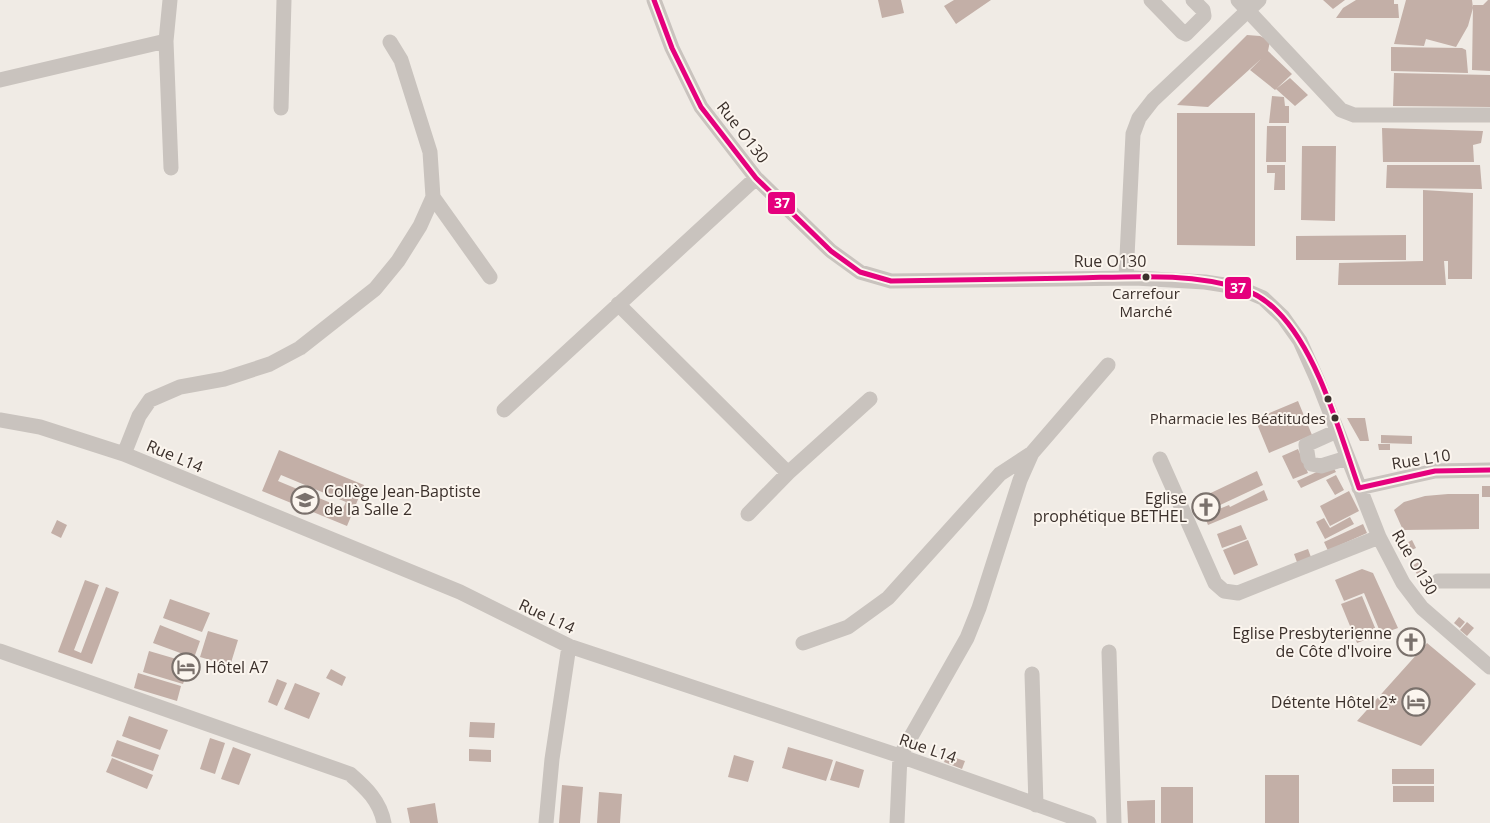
<svg xmlns="http://www.w3.org/2000/svg" width="1490" height="823" font-family="'Open Sans',sans-serif">
	<style>
		.building { fill: #c3afa7; fill-rule: evenodd }
		.lines { fill: none; stroke-linecap: round; stroke-linejoin: round }
		.minor { stroke: #c9c3be; stroke-width: 15 }
		.bus-1-casing { stroke: #fbf5ee; stroke-width: 9 }
		.bus-1 { stroke: #e5007d; stroke-width: 5 }
		.bus-dot { fill: #3b302b; stroke: #fbf5ee; stroke-width: 2 }
		.labels { text-anchor: middle; dominant-baseline: central; stroke-width: 4; stroke-linejoin: round; paint-order: stroke }
		.bus-label { font-size: 15px; fill: #3b302b; stroke: #fbf5ee }
		.street-label { font-size: 16px; fill: #3b302b; stroke: #fbf5ee }
		.poi-label { font-size: 16px; fill: #3b302b; stroke: #fbf5ee; text-anchor: end }
		.line-badge { stroke: #fbf5ee; stroke-width: 2 }
		.badge-label { font-size: 14px; text-anchor: middle; font-weight: bold; fill: #fff }
	</style>
	<rect width="100%" height="100%" fill="#f0ebe5"/>
	<path class="building" d="M878 0H901L904 13 882 18Z
		M954 0H991L956 24 944 6Z
		M1323 0H1345L1333 9Z
		M1356 0H1394V4H1398L1399 18H1336L1343 8Z
		M1406 0H1472L1473 8 1468 26 1456 47 1426 39 1424 46 1394 44Z
		M1488 0H1490V71L1472 70 1473 5H1483Z
		M1247 35 1260 36 1270 41 1268 51 1292 74 1275 90 1250 70 1261 59 1208 107 1177 105Z
		M1391 47 1462 48 1466 50 1468 73 1391 71Z
		M1394 73 1490 75V107L1393 106Z
		M1290 78 1308 95 1295 106 1276 89Z
		M1272 96 1284 97 1285 106H1289V123H1269Z
		M1177 113H1255V246L1177 245Z
		M1267 126H1286V162H1266Z
		M1382 128 1483 131 1481 143 1473 145 1474 162H1383Z
		M1302 146H1336L1335 221 1301 220Z
		M1267 165H1285V190H1274L1275 173H1267Z
		M1387 165H1480L1482 189 1386 188Z
		M1423 190 1473 193 1472 279H1448V261H1444L1446 285H1338L1339 263 1423 261Z
		M1406 235V260H1296V236Z
		M1298 401 1312 435 1269 453 1255 419Z
		M1347 418H1365L1369 441H1360Z
		M1381 435 1412 436V444L1381 443Z
		M1378 444H1390V450H1379Z
		M1298 449 1308 473 1293 479 1282 456Z
		M279 450 364 485 347 526 262 491ZM281 475 346 502 343 508 278 481Z
		M1332 465 1336 472 1301 488 1297 481Z
		M1257 471 1263 485 1203 513 1196 500Z
		M1336 475 1344 490 1335 495 1326 480Z
		M1482 486H1490V497H1482Z
		M1264 490 1268 500 1208 525 1204 515 1220 511 1219 509 1229 505 1230 507Z
		M1349 491 1359 511 1330 526 1320 506Z
		M1448 494H1479V529L1403 530 1394 510 1404 502 1425 496Z
		M1350 517 1354 524 1325 539 1316 522 1324 518 1330 528Z
		M57 520 67 525 61 538 51 533Z
		M1363 524 1367 533 1340 545 1329 553 1324 542Z
		M1241 525 1247 539 1222 548 1217 534Z
		M1248 540 1258 565 1234 575 1223 550Z
		M1412 540 1416 548 1407 552 1403 545Z
		M1308 549 1312 560 1298 565 1294 554Z
		M1420 561 1425 570 1417 574 1412 566Z
		M1362 569 1373 573 1398 628 1381 634 1364 593 1344 601 1335 580Z
		M85 580 99 585 74 650 81 653 106 587 119 592 92 664 58 652Z
		M1362 596 1378 635 1357 643 1341 604Z
		M170 599 210 613 202 632 163 618Z
		M1459 617 1465 622 1460 628 1454 623Z
		M1467 622 1474 628 1467 636 1460 630Z
		M160 625 200 641 194 658 153 643Z
		M208 631 238 640 230 666 200 657Z
		M1427 643 1476 684 1421 746 1357 721Z
		M149 651 190 663 183 684 143 672Z
		M331 669 346 677 342 686 326 678Z
		M138 673 181 686 177 701 134 688Z
		M277 679 287 683 277 706 268 702Z
		M295 683 320 693 309 719 284 709Z
		M129 716 168 730 160 750 122 736Z
		M470 722 495 723 494 738 469 737Z
		M210 738 225 743 215 774 200 769Z
		M117 740 159 755 153 771 111 756Z
		M233 747 251 754 239 785 221 779Z
		M788 747 833 760 826 781 782 768Z
		M469 749 491 750V762L469 761Z
		M734 755 754 761 748 782 728 777Z
		M947 755 965 761 962 769 944 762Z
		M112 758 153 775 147 789 106 772Z
		M836 761 864 770 859 788 830 780Z
		M1392 769H1434V784H1392Z
		M1265 775H1299V823H1265Z
		M562 785 583 787 580 823H559Z
		M1393 786H1434V802H1393Z
		M1161 787H1193V823H1161Z
		M599 792 622 794 620 823H597Z
		M1155 800V823H1128L1127 801Z
		M435 803 438 823H410L407 808Z"/>
	<g class="lines">
		<path class="minor" d="M654 0 672 48 701 107 756 178 831 251 860 272 891 281 1135 278 1205 282 1237 287 1263 298 1283 317 1300 341 1317 379 1379 537 1403 583 1422 608 1490 667
			M1151 0 1182 32 1186 34 1204 16 1203 10 1193 0
			M1238 0 1341 110 1354 115H1490
			M166 41 171 168
			M0 80 166 41 170 0
			M281 108 284 0
			M433 197 490 277
			M1126 277 1133 134 1139 118 1153 100 1259 0
			M618 304 788 473
			M504 410 756 178
			M0 420 40 427 124 454 460 592 569 646 900 756 1089 823
			M124 454 139 416 150 400 180 387 224 379 270 364 300 348 375 289 398 261 420 226 433 197 430 152 401 60 390 42
			M1308 458 1306 445 1337 431
			M1160 459 1215 583 1224 591 1238 593 1379 537
			M1311 464 1321 466 1347 458
			M1359 488 1435 471 1490 470
			M748 514 788 473 870 399
			M1438 581H1490
			M803 643 848 627 888 598 1000 474 1032 453
			M0 651 350 774C366 788 380 801 384 823
			M1109 652 1114 823
			M1032 674 1036 805
			M546 823 552 759 569 646
			M897 823 900 756 967 638 979 608 1020 480 1032 453 1108 365"/>
		<g class="bus-1-casing">
			<path id="bus-1" d="M654 0 672 48 701 107 756 178 831 251 860 272 891 281C953 280 1015 279 1076 278 1130 277 1190 272 1242 289 1255 293 1267 301 1277 311 1318 351 1340 434 1359 488
				M1359 488 1435 471 1490 470"/>
		</g>
		<use href="#bus-1" class="bus-1"/>
	</g>
	<defs>
		<g id="school-ring" transform="scale(1.4375)"><circle r="9.5" fill="#fbf5ee" stroke="#7a716c" stroke-width="1.5"/><path d="M0-5L7-2L0 1L-7-2ZM-4 1L0 2.5L4 1V4Q0 6-4 4Z" fill="#7a716c"/></g>
		<g id="church-ring" transform="scale(1.4375)"><circle r="9.5" fill="#fbf5ee" stroke="#7a716c" stroke-width="1.5"/><path d="M-1.2-6h2.4v3.5h3.3v2.4h-3.3V6h-2.4V-.1h-3.3v-2.4h3.3Z" fill="#7a716c"/></g>
		<g id="hotel-ring" transform="scale(1.4375)"><circle r="9.5" fill="#fbf5ee" stroke="#7a716c" stroke-width="1.5"/><path d="M-6-4.5h1.5V1H6V5H4.5V3h-9V5H-6ZM-4 0a1.8 1.8 0 1 1 3.6 0ZM.5 0V-2.5h3Q6-2.5 6 0Z" fill="#7a716c"/></g>
	</defs>
	<g fill-rule="evenodd">
		<use href="#school-ring" x="305" y="500"/>
		<use href="#church-ring" x="1206" y="507"/>
		<use href="#church-ring" x="1411" y="642"/>
		<use href="#hotel-ring" x="186" y="667"/>
		<use href="#hotel-ring" x="1416" y="702"/>
	</g>
	<g class="bus-dot">
		<circle cx="1146" cy="277" r="4.5"/>
		<circle cx="1328" cy="399" r="4.5"/>
		<circle cx="1335" cy="418" r="4.5"/>
	</g>
	<g class="labels">
		<g class="bus-label">
			<text x="1146" y="293">Carrefour<tspan x="1146" dy="18">Marché</tspan></text>
			<text x="1326" y="418" text-anchor="end">Pharmacie les Béatitudes</text>
		</g>
		<g class="street-label">
			<text transform="translate(743 132) rotate(52)">Rue O130</text>
			<text x="1110" y="261">Rue O130</text>
			<text transform="translate(175 456) rotate(23)">Rue L14</text>
			<text transform="translate(1421 459) rotate(-9)">Rue L10</text>
			<text transform="translate(1415 562) rotate(59)">Rue O130</text>
			<text transform="translate(547 616) rotate(25)">Rue L14</text>
			<text transform="translate(928 748) rotate(19)">Rue L14</text>
		</g>
		<g class="poi-label">
			<text x="324" y="491" text-anchor="start">Collège Jean-Baptiste<tspan x="324" dy="18">de la Salle 2</tspan></text>
			<text x="1187" y="498">Eglise<tspan x="1187" dy="18">prophétique BETHEL</tspan></text>
			<text x="1392" y="633">Eglise Presbyterienne<tspan x="1392" dy="18">de Côte d'Ivoire</tspan></text>
			<text x="205" y="667" text-anchor="start">Hôtel A7</text>
			<text x="1397" y="702">Détente Hôtel 2*</text>
		</g>
	</g>
	<g class="line-badge">
		<rect x="767" y="191" width="29" height="24" rx="5" fill="#e5007d"/>
		<rect x="1224" y="276" width="28" height="24" rx="5" fill="#e5007d"/>
	</g>
	<g class="badge-label">
		<text x="782" y="208">37</text>
		<text x="1238" y="293">37</text>
	</g>
</svg>
